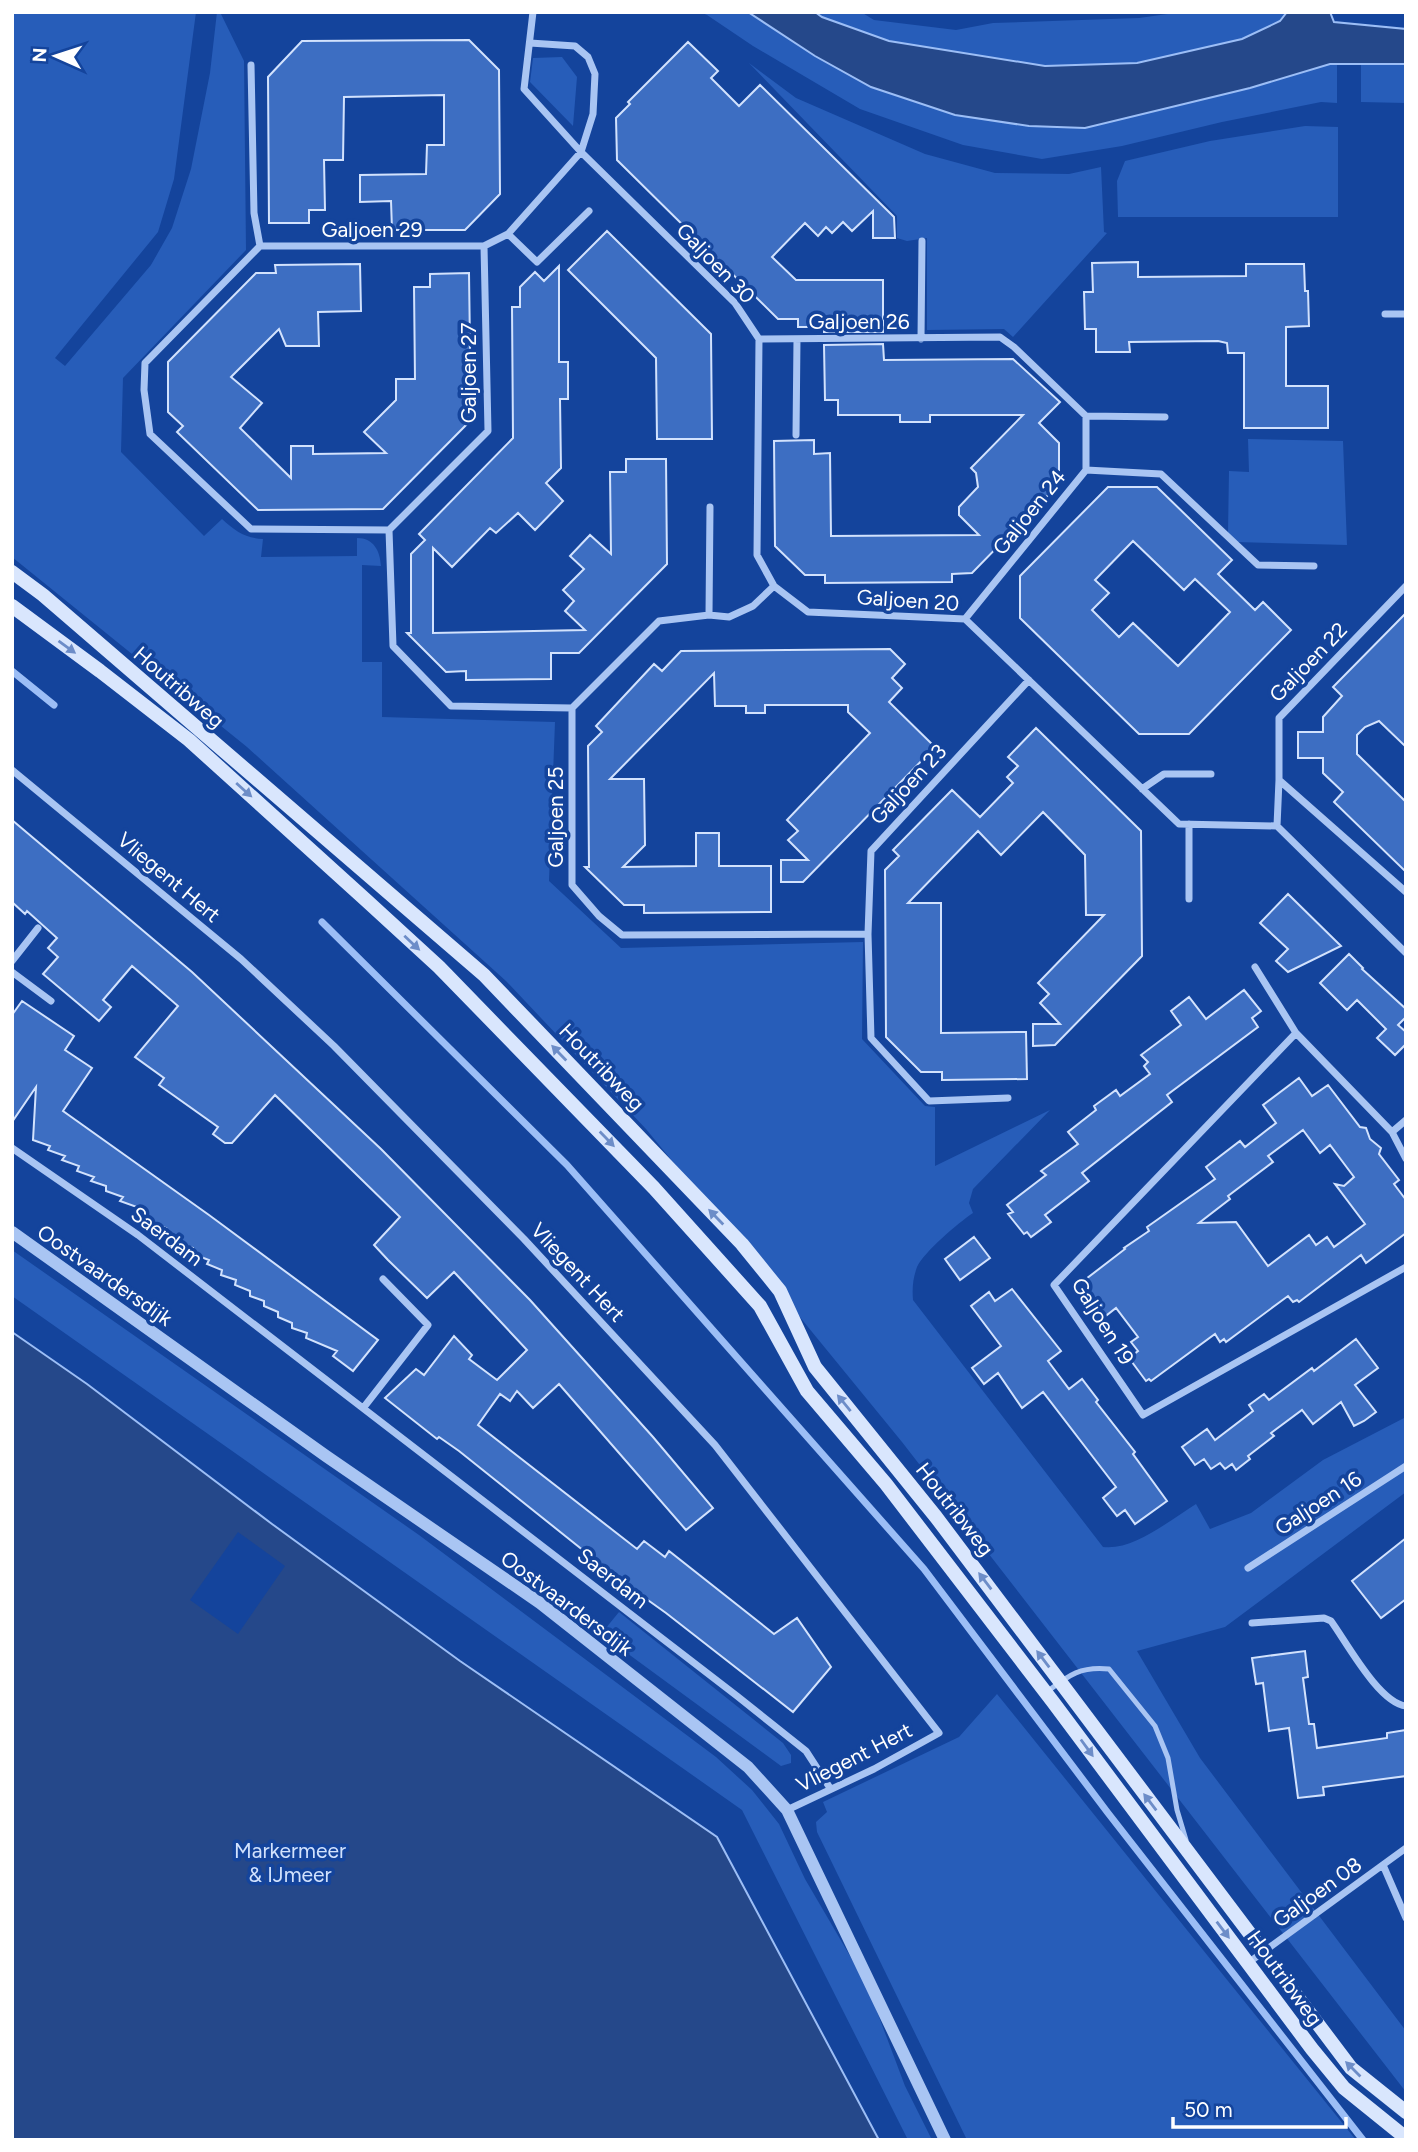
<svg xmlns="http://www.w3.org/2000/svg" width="1418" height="2152" font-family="Figtree,sans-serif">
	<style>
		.green { fill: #275db9 }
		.water { fill: #25488a; stroke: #9cbef6; stroke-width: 2 }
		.pier { fill: #14449c }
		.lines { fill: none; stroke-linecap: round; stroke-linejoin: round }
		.stream { stroke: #9cbef6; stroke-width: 7 }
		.building { fill: #3d6ec2; stroke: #d2e2fd; stroke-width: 2; fill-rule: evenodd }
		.service { stroke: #a9c5f3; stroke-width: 5 }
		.minor { stroke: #a9c5f3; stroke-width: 7 }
		.tertiary { stroke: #a9c5f3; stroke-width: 12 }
		.secondary { stroke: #d9e6fd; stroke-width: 14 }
		.oneway { fill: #6d8dc8 }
		.labels { text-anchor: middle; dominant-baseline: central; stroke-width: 7; stroke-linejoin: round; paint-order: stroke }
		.street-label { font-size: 21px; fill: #fff; stroke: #14449c }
		.park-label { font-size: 21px; fill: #d2e2fd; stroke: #14449c }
	</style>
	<rect width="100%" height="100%" fill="#14449c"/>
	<path class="green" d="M12 12H196L174 179 158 232 55 358 65 366 151 265 172 228 191 169 210 73 217 12H220L244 61 246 250 123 378 121 452 204 536 222 519C235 531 245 538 263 539L261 557 357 556V538C374 538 380 551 381 566L362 565V662H382V717L555 722 549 881 621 948 863 942 862 1039 925 1106 935 1107V1166L1050 1110 973 1189 969 1203 973 1213C958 1223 924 1252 917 1267 913 1278 912 1288 913 1300L1103 1547C1133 1551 1170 1520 1196 1504L1210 1529 1251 1513 1323 1460 1406 1417V1492L1225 1627 1137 1651 1200 1758 1406 2031V2092L902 1442 646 1129 506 981 247 747 12 557Z
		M700 12H748L815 56 955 115 1029 126 1085 128 1250 88 1330 64H1337V103L1321 102 1222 122 1122 146 1042 159 963 145 860 109 753 46 707 15Z
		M815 12H861L874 20 956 30 993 23 1139 18 1182 12H1287L1280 21 1242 39 1137 63 1045 66 889 41 822 17Z
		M562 57 577 77 573 126 530 82 533 58Z
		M1379 62 1406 64V103L1361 102V63Z
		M749 63 796 98 925 154 995 173 1069 174 1101 167 1104 232 1107 233 1013 337 1004 329 927 330V238L907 241 897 238V216Z
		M1305 126 1338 127V217H1118L1117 181 1125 161 1210 141Z
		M1248 439 1343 441 1347 545 1236 542 1228 533 1229 471 1249 472Z
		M12 1250 419 1535 716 1757 752 1790 779 1824 805 1879 867 1985 905 2086 932 2140H908L742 1810 12 1296Z
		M619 1612 783 1743 791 1755V1763L781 1766 601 1634Z
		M997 1694 1356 2140H967L817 1832 816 1822 827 1812 823 1802 959 1737Z"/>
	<path class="water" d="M748 12H815L822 17 889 41 1045 66 1137 63 1242 39 1280 21 1287 12H1330L1334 22 1406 29V64H1330L1250 88 1085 128 1029 126 955 115 871 87 815 56Z
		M12 1332 87 1384 272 1524 460 1661 717 1837 879 2140H12Z"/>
	<path class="pier" d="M238 1532 285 1566 238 1634 190 1600Z"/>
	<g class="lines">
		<path class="stream" d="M12 671 54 705
			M322 922 567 1165 924 1569 1108 1813 1363 2140"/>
	</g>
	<path class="building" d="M469 40 499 70 500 194 465 230H392L391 201 360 202V175L426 174 427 145H444V95L344 97 343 160H324L325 210H309V223H269L268 77 302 41Z
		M688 42 718 71 711 78 739 106 760 85 894 217 895 238H873V211L852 231 843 222 832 233 826 227 818 236 805 223 772 257 796 280H883V332H824V327H798V319H778L617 160 616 118 630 104 628 102Z
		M607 231 711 334 712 439H657L656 358 568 270Z
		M1138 262V277L1246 276V264H1304L1305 291H1308L1309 326 1286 327V386H1328V428H1244V353H1228L1227 343 1218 341 1129 342 1130 352H1096V329H1085L1084 292H1093L1092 263Z
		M360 264 361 311 318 312 319 346H286L279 329 231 377 262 403 240 428 291 478V446H313V454L386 453 364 432 396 400V379H415L414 287H430V274L469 273 471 420 383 509 258 510 177 432 183 426 168 412V362L256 273H276L275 265Z
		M559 266V362H568V399H560L561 468 546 483 563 501 535 530 518 513 496 533 490 528 452 567 433 548V633L585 630 565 611 574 601 563 590 584 569 570 556 590 535 611 554 610 472H626V459H666L667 564 579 653H551V679L466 680V671L446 672 407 633H411V554L425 540 419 534 513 438 512 307H520V287L535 272 544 281Z
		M883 344 884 360 1013 359 1060 402 1039 423 1059 443V484L972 573 952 574V582L825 583V575H805L775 546 774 441 814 440V454L830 453 831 536 979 535 959 515V507L978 487 976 473 971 468 1023 415H930V422H900V415H838V400H825L824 345Z
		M1108 487H1157L1232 560 1218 574 1255 610 1263 602 1291 630 1189 734H1139L1020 618V576ZM1133 541 1184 590 1195 579 1230 612 1178 666 1133 623 1119 637 1092 610 1109 593 1095 580Z
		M1406 613V747L1379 721 1365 727 1357 735V754L1406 802V872L1334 802 1343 792 1323 773V758H1298V732H1323V717L1342 696 1333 687Z
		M890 649 905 664 892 678 902 688 889 702 935 747 803 882H781V860H808L788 840 798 831 787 820 870 733 848 712V705H765V713H746V706H715L714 673 610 779H644L645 845 623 867 696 866V833H719V866H771V912L644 913V905H624L585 867H589L588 746 602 732 596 726 654 664 662 671 681 651Z
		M1036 728 1141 831 1142 956 1055 1045 1033 1046V1024H1060L1040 1003 1049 994 1038 983 1104 915H1086L1085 855 1043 812 1001 855 978 831 908 903H941V1033L1026 1032 1027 1079 942 1080V1072H921L886 1037 885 870 899 856 893 850 952 790 980 817 1013 783 1007 777 1018 766 1008 757Z
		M12 820 192 972 381 1149 530 1300 653 1437 713 1508 686 1530 559 1384 533 1408 517 1391 510 1401 500 1394 478 1425 637 1549 644 1541 665 1557 669 1551 774 1634 797 1618 831 1667 793 1712 666 1613 624 1583 459 1451 439 1437 437 1439 385 1398 416 1369 424 1375 454 1336 472 1355 469 1359 497 1380 527 1350 454 1272 427 1298 388 1260 374 1245 400 1217 275 1095 232 1143H225L213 1134 218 1127 159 1085 164 1078 135 1057 178 1006 132 966 103 1000 111 1007 99 1021 43 974 58 957 48 948 57 938 27 911 25 914 12 902Z
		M1288 894 1341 946 1288 972 1276 961 1288 949 1260 923Z
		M1349 954 1363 968 1362 969 1406 1009V1017L1398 1025 1406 1032V1044L1395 1055 1377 1038 1386 1029 1357 1000 1347 1010 1320 983Z
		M1244 990 1261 1011 1252 1018 1258 1027 1167 1095 1172 1102 1082 1173 1089 1181 1045 1215 1051 1222 1031 1237 1027 1232 1024 1234 1008 1214 1013 1212 1007 1205 1046 1175 1041 1171 1078 1144 1068 1132 1096 1110 1094 1106 1116 1090 1120 1096 1150 1074 1144 1066 1148 1062 1141 1055 1181 1025 1171 1011 1189 997 1206 1019Z
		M22 1001 74 1036 65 1050 92 1068 63 1111 209 1215 378 1340 353 1371 333 1356 337 1351 306 1338 307 1333 292 1328V1323L278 1317V1312L264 1306V1301L250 1296V1291L235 1285 236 1280 221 1275 222 1270 207 1264 209 1260 193 1254V1248L178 1243 179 1238 164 1233 166 1228 149 1222 150 1217 135 1212 137 1207 120 1201 123 1197 106 1191V1186L91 1181 94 1177 77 1171 79 1166 62 1160 65 1156 48 1150 50 1146 33 1140 36 1087 12 1122V1015Z
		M1299 1078 1312 1096 1328 1085 1360 1127 1366 1128 1370 1139 1381 1148 1379 1154 1399 1180 1394 1184 1406 1200V1233L1366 1263 1361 1255 1299 1302 1297 1300 1293 1302 1288 1296 1226 1342 1224 1339 1220 1342 1215 1334 1151 1381 1149 1379 1146 1381 1129 1358 1138 1351 1131 1342 1138 1337 1116 1308 1098 1322 1084 1304 1093 1297 1082 1282 1125 1249 1124 1248 1149 1231 1147 1227 1215 1179 1206 1167 1240 1141 1245 1147 1276 1123 1263 1105ZM1303 1130 1320 1153 1330 1145 1354 1177 1344 1186 1335 1184 1365 1224 1334 1247 1327 1237 1316 1245 1309 1235 1268 1266 1236 1222 1199 1223 1230 1199 1228 1196 1273 1162 1268 1156Z
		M974 1237 990 1258 960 1280 945 1259Z
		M1012 1289 1061 1351 1048 1361 1069 1389 1082 1379 1098 1400 1096 1402 1135 1452 1133 1454 1167 1501 1135 1524 1125 1510 1117 1516 1103 1498 1116 1487 1043 1392 1022 1408 998 1373 984 1384 972 1368 1001 1346 971 1306 989 1292 995 1301Z
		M1356 1339 1378 1368 1355 1385 1376 1412 1364 1421 1354 1426 1341 1402 1313 1424 1302 1410 1271 1433 1274 1436 1248 1456 1250 1459 1236 1470 1232 1464 1225 1469 1220 1463 1211 1469 1204 1459 1195 1465 1182 1447 1207 1429 1215 1440 1253 1411 1249 1405 1264 1394 1269 1400 1312 1368 1314 1371Z
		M1406 1538V1599L1381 1618 1352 1581Z
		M1305 1651 1308 1677 1303 1678 1309 1724H1314L1317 1748 1387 1738V1733L1406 1730V1776L1323 1787 1324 1795 1298 1798 1289 1728 1269 1731 1263 1683 1256 1684 1252 1658Z"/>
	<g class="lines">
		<path class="service" d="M1048 1691C1069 1675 1081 1666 1109 1669L1155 1726 1168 1758 1177 1810 1186 1840"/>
		<path class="minor" d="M533 12 524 89 581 152 735 303 759 339 757 555 774 586
			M530 43 575 46 588 57 595 74 593 114 581 152 508 234 484 246 488 431 389 530 393 646 451 706 572 708
			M251 65 254 213 260 246
			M508 234 537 262 589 211
			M1385 314H1406
			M759 339 1000 337 1014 347 1086 416 1165 417
			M921 339 922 241
			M1086 416V470
			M796 435 797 339
			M389 530 251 529 150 434 144 390 145 363 260 246H484
			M709 615 710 507
			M965 619 1086 470 1161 474 1258 565 1314 566
			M12 770 241 959 334 1046 524 1239 715 1445 939 1733 874 1769 787 1810
			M1279 780V718L1406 586
			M1142 789 1164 774H1211
			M1277 826 1279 780 1406 892
			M1189 899V824
			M868 934 622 935 599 916 572 885V708L659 621 709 615 729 617 753 606 774 586 808 612 965 619 1179 824 1277 826 1406 953
			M12 961 38 928
			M1255 967 1296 1033
			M12 972 51 1001
			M1008 1098 929 1101 871 1038 868 934 871 851 1029 680
			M1392 1132 1406 1120
			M12 1148 138 1235 737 1696 806 1751 830 1788
			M1406 1159 1392 1132 1296 1033 1054 1285 1143 1415 1406 1267
			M364 1407 428 1325 383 1279
			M1248 1568 1406 1466
			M1252 1623 1324 1618 1331 1621C1347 1643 1379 1703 1406 1706
			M1383 1865 1406 1918
			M1248 1963 1406 1848"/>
		<path class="tertiary" d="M12 1232 326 1456 540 1603 748 1767 787 1810 945 2140"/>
		<path class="secondary" d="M12 572 43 595 484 975 742 1244 780 1291 815 1367 936 1517 1351 2068 1406 2112
			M12 606 100 671 189 740 367 901 439 967 654 1188 760 1306 807 1391 886 1484 1053 1702 1312 2049 1344 2088 1406 2138"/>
	</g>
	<defs><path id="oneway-solid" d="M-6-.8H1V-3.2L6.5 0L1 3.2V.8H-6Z" transform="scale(1.75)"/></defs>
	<g class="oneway">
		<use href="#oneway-solid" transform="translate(67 647) rotate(36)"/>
		<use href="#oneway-solid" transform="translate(244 790) rotate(42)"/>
		<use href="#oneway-solid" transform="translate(412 943) rotate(43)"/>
		<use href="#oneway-solid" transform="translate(559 1053) rotate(-134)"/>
		<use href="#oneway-solid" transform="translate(607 1139) rotate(46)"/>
		<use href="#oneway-solid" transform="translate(716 1217) rotate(-134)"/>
		<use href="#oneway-solid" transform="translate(844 1403) rotate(-129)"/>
		<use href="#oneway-solid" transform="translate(985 1581) rotate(-127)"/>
		<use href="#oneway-solid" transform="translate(1043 1659) rotate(-127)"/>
		<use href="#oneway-solid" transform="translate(1087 1748) rotate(54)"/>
		<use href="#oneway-solid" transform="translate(1150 1802) rotate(-127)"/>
		<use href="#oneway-solid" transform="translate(1223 1930) rotate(53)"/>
		<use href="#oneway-solid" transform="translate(1353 2069) rotate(-135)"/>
	</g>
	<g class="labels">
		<g class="street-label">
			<text x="372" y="229">Galjoen 29</text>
			<text transform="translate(716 263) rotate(46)">Galjoen 30</text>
			<text x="859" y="321">Galjoen 26</text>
			<text transform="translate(468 373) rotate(-90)">Galjoen 27</text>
			<text transform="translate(1029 512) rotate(-51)">Galjoen 24</text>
			<text transform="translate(908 600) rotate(4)">Galjoen 20</text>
			<text transform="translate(1308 662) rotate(-46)">Galjoen 22</text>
			<text transform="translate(179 687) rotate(41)">Houtribweg</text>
			<text transform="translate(908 784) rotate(-47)">Galjoen 23</text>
			<text transform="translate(555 817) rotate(-90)">Galjoen 25</text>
			<text transform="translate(169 877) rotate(40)">Vliegent Hert</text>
			<text transform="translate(602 1067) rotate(46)">Houtribweg</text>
			<text transform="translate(167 1236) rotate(37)">Saerdam</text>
			<text transform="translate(578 1272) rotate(47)">Vliegent Hert</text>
			<text transform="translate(105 1275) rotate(35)">Oostvaardersdijk</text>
			<text transform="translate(1103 1321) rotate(58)">Galjoen 19</text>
			<text transform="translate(1318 1503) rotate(-33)">Galjoen 16</text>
			<text transform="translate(955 1509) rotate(52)">Houtribweg</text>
			<text transform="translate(613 1578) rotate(38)">Saerdam</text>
			<text transform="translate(567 1603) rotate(37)">Oostvaardersdijk</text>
			<text transform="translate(854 1757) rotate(-27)">Vliegent Hert</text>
			<text transform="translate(1317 1892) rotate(-36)">Galjoen 08</text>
			<text transform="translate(1285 1978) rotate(54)">Houtribweg</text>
		</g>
		<g class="park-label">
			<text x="290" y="1850">Markermeer<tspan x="290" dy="24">&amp; IJmeer</tspan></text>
		</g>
	</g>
	<rect width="1418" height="2152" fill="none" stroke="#ffffff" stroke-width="28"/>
	<g transform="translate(56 56) rotate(273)" stroke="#14449c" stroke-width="5" paint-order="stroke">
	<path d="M0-5L12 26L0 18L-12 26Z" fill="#ffffff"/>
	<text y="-10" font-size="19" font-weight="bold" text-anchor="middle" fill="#ffffff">N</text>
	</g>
	<path d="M1173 2117v10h173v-10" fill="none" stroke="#ffffff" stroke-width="3.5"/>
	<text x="1184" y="2117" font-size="21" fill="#ffffff" stroke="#14449c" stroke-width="5" paint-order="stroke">50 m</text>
</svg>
